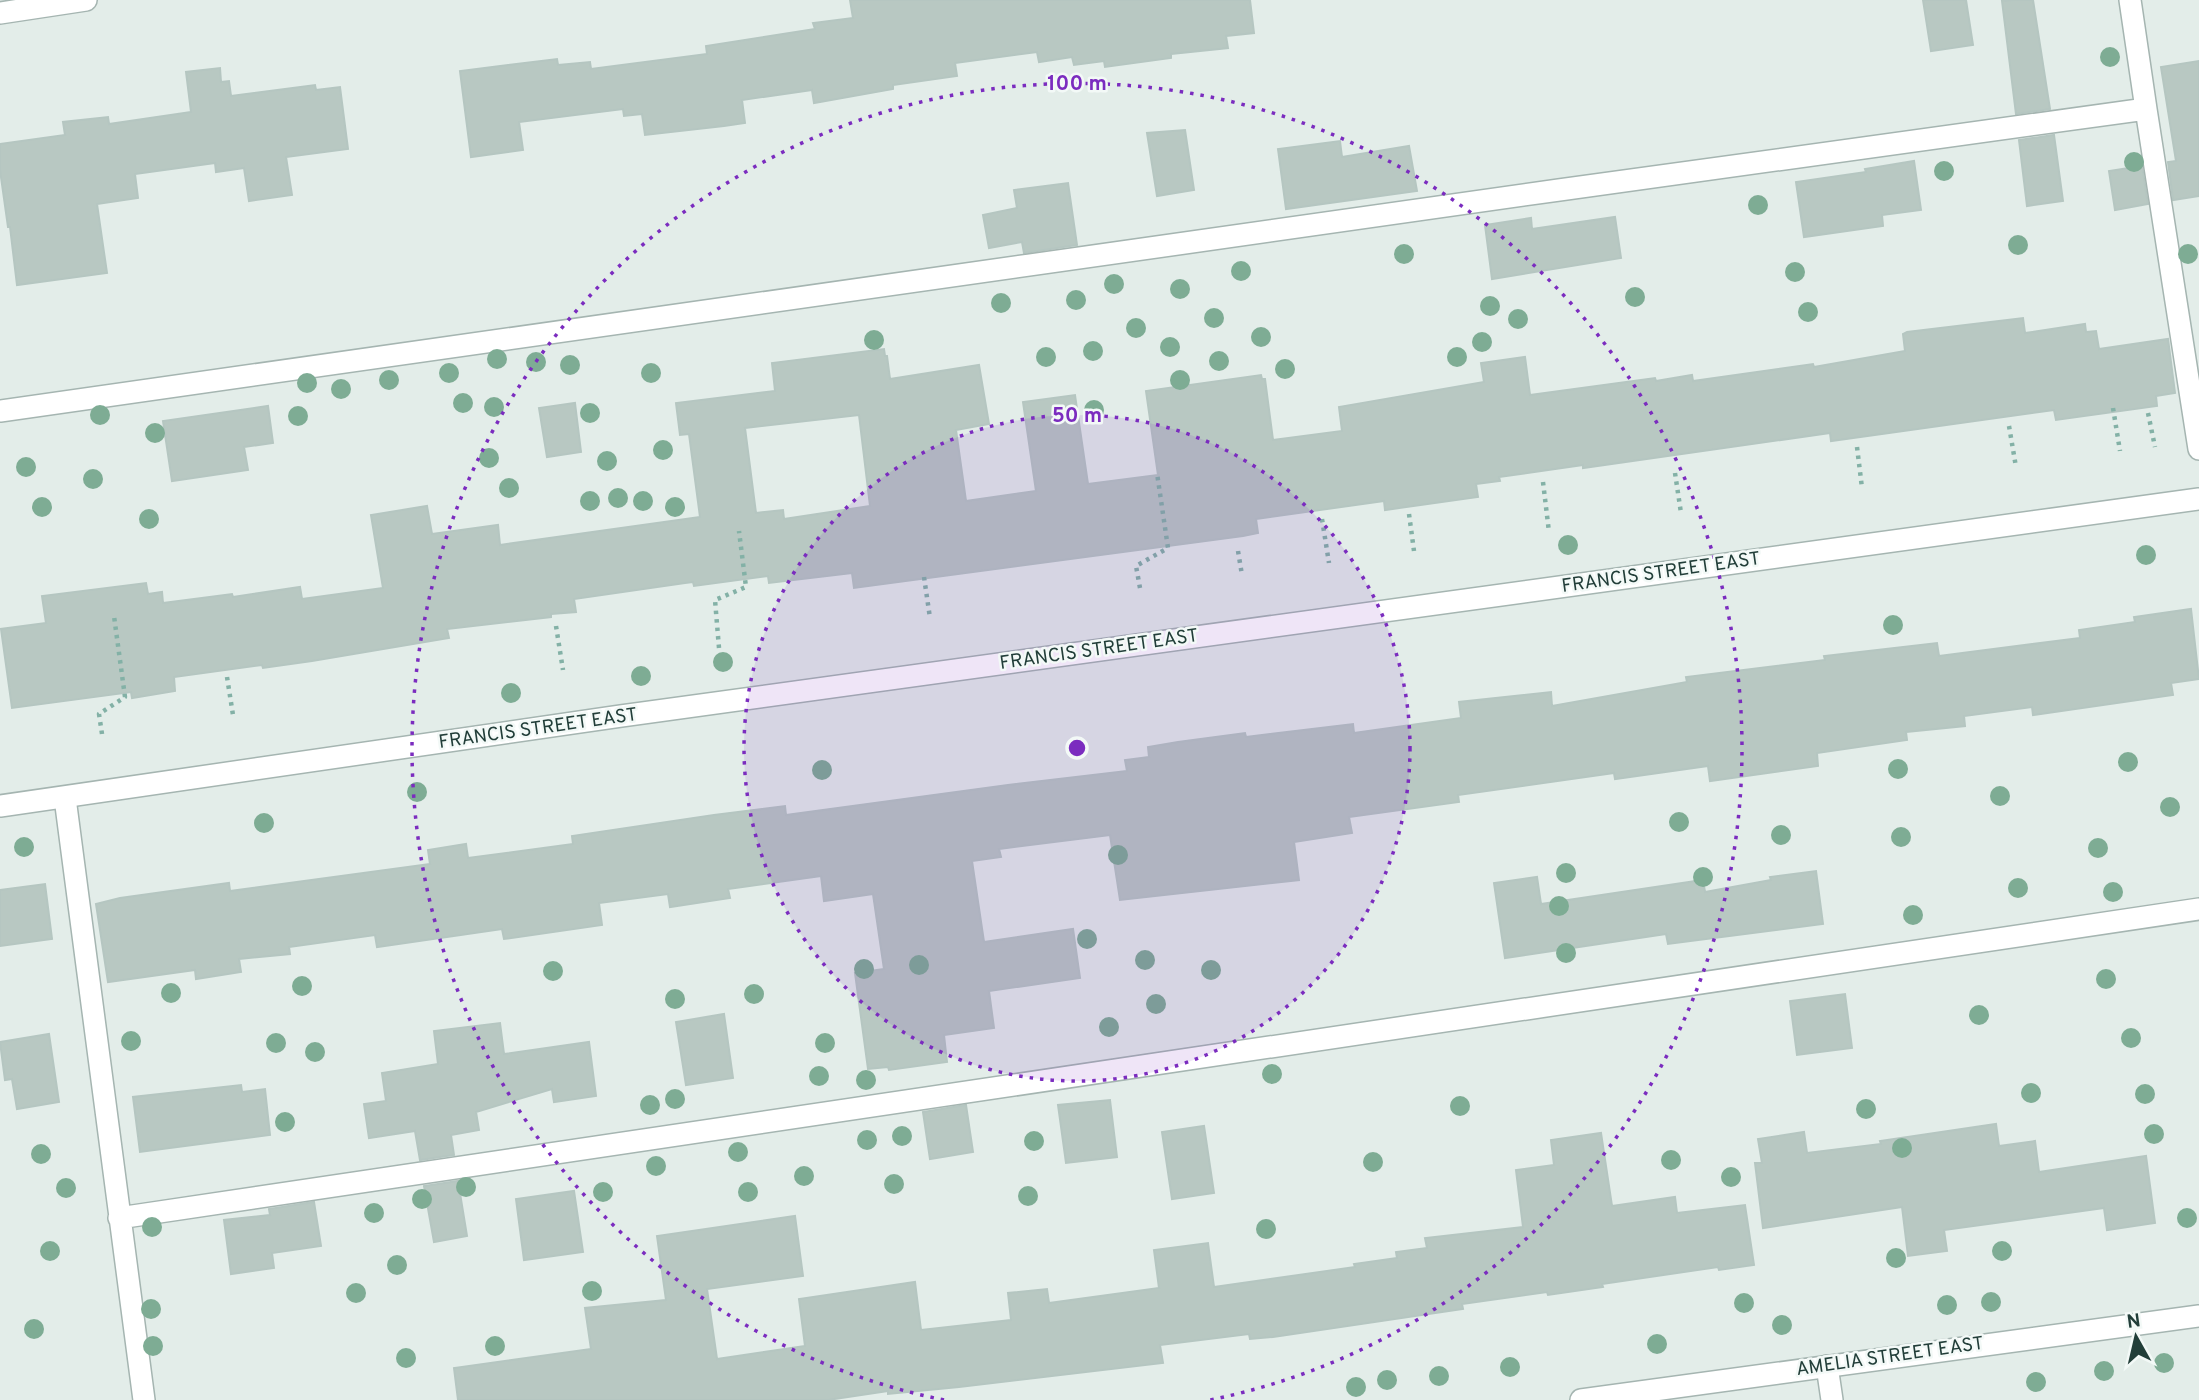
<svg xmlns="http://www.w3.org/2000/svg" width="2199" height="1400" font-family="Overpass,sans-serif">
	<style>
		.building { fill: #b8c8c2; stroke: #b5c6c1; stroke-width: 2; fill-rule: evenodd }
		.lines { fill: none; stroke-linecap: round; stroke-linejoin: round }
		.service-casing { stroke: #a5b5b1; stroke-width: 24 }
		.minor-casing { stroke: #a5b5b1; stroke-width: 24 }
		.tertiary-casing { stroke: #a5b5b1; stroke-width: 24 }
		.path { stroke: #83b1a6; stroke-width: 4.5; stroke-dasharray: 3.5 5; stroke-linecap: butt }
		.service { stroke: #fff; stroke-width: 21 }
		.minor { stroke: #fff; stroke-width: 21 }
		.tertiary { stroke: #fff; stroke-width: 21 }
		.tree { fill: #7eac94 }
		.ring { fill: none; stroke: #7b2cbf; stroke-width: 3.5; stroke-dasharray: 3.5 7 }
		.labels { text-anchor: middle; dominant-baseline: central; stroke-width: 5; stroke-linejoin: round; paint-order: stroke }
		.street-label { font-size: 19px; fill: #223e39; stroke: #f3f9f7 }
		.centre { fill: #7b2cbf; stroke: #f3f9f7; stroke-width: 3.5 }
		.ring-label { font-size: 21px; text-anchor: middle; font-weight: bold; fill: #7b2cbf; stroke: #f3f9f7; stroke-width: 5; stroke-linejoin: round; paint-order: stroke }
	</style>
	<rect width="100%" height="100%" fill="#e3ede9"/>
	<path class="building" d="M850 0H1250L1254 33 1226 36 1228 48 1171 54V58L1105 67 1104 61 1074 65 1072 57 1039 62 1037 52 955 63 957 76 893 85V89L814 103 812 90 742 100 745 123 724 126 645 135 642 114 624 116 623 109 519 122 523 150 471 157 460 71 557 59 558 65 590 62 591 69 707 54 706 46 815 29 813 23 853 18Z
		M1923 0H1966L1973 45 1931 51Z
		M2013 0H2033L2050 109 2016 114 2002 1Z
		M2199 61V196L2173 200 2168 162 2176 161 2161 67Z
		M220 68 221 82 229 81 231 96 315 85 316 90 340 87 348 149 286 157 292 195 249 201 244 168 216 172 215 163 135 174 138 198 97 204 107 273 17 285 10 227H8L0 170V144L65 135 63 122 108 117 109 124 191 112 186 72Z
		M1185 130 1194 190 1157 196 1147 133Z
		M2054 135 2063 201 2027 206 2019 140Z
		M1340 141 1342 157 1409 146 1417 191 1286 209 1278 149Z
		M1914 161 1921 210 1882 215 1883 226 1804 237 1796 182 1866 172 1865 169Z
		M2142 166 2148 204 2115 210 2109 171Z
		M1068 183 1077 245 1024 253 1022 242 989 248 983 215 1017 208 1014 190Z
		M1615 217 1621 258 1492 279 1485 225 1531 218 1532 229Z
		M2023 318 2025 333 2085 324 2086 332 2096 331 2099 349 2168 339 2175 393 2156 396 2157 406 2056 420 2054 410 1831 441 1830 433 1583 468V465L1499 477 1500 481 1476 484 1478 497 1385 510 1384 501 1256 519 1258 533 1243 536 854 588 852 573 769 583 768 576 694 586 693 582 685 583 574 599 576 612 551 614V617L447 629 449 638 312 661 263 668 262 665 174 677 175 691 132 698 131 692 12 708 1 629 46 623 42 596 146 583 148 594 162 592 163 603 232 594 233 597 300 587 302 599 383 588 371 515 427 506 432 534 498 525 500 545 700 517 689 434 680 435 676 403 775 391 772 363 884 349 885 356H887L890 379 979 365 989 424 956 430 966 501 1036 491 1023 402 1075 395 1088 484 1158 475 1146 391 1261 375 1262 379H1265L1273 440 1342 431 1339 407 1484 382 1481 363 1525 357 1530 395 1655 378 1656 381 1692 375 1693 381 1813 364 1814 367 1905 351 1903 334 1907 332ZM859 415 870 506 784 519 783 510 756 513 745 428Z
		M575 403 581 452 547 457 539 408Z
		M268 406 273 443 244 447 248 470 172 481 163 421Z
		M2191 609 2199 679 2171 683 2173 695 2033 715 2032 707 1964 716 1965 726 1906 732 1907 740 1817 753 1818 766 1710 781 1708 766 1615 779 1614 773 1458 795 1459 802 1349 817 1352 833 1294 842 1299 880 1120 900 1110 835 999 849 1001 857 972 861 984 942 1073 929 1080 978 989 991 994 1028 944 1035 947 1062 889 1070 888 1067 868 1069 855 973 884 969 873 894 824 901 821 876 728 889 730 898 670 907 668 894 599 903 602 925 504 939 502 929 377 947 375 935 289 947 290 954 239 959 241 972 196 979 195 970 108 982 96 904 120 898 229 883 230 891 430 864 428 850 466 844 468 858 573 844 572 836 714 815 785 806 786 815 1008 785 1127 771 1125 760 1149 757 1148 747 1178 742 1245 733 1246 737 1353 724 1354 733 1461 718 1459 702 1551 692 1552 706 1687 682 1686 677 1825 660 1824 656 1937 643 1939 656 2080 638 2079 630 2135 622 2134 617Z
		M1816 871 1823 924 1668 944 1666 934 1505 958 1494 883 1537 877 1541 904 1703 880 1705 892 1771 880 1770 877Z
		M45 884 52 939 0 946V890Z
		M1845 994 1852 1048 1797 1055 1790 1001Z
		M724 1014 733 1078 686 1085 676 1022Z
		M500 1023 504 1054 589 1042 596 1096 554 1102 552 1089 476 1112 479 1130 451 1135 454 1155 420 1160 415 1131 369 1138 364 1104 386 1101 382 1073 438 1064 434 1031Z
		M49 1034 59 1102 17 1109 12 1079 5 1080 0 1042Z
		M241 1085 242 1092 265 1089 270 1135 140 1152 133 1097Z
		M1110 1100 1117 1157 1066 1163 1058 1105Z
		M966 1105 973 1152 930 1159 923 1112Z
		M1996 1124 1999 1146 2035 1141 2039 1172 2146 1156 2155 1223 2107 1230 2104 1208 1944 1230 1947 1251 1908 1256 1902 1207 1763 1228 1755 1163H1762L1758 1139 1804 1132 1807 1153 1881 1144 1880 1141Z
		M1204 1126 1214 1193 1172 1199 1162 1132Z
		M1601 1133 1612 1206 1675 1197 1677 1213 1745 1205 1754 1265 1719 1270 1718 1267 1602 1284 1603 1287 1548 1295 1547 1292 1462 1304 1463 1309 1273 1337 1250 1339 1249 1334 1160 1345 1163 1363 959 1387 888 1394V1391L828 1400H458L454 1368 591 1349 585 1308 666 1300 657 1236 795 1216 803 1276 707 1289 717 1359 805 1346 799 1299 915 1282 921 1330 1011 1320 1008 1293 1047 1289 1049 1303 1159 1288 1154 1250 1208 1243 1214 1287 1355 1267 1354 1264 1397 1258 1396 1252 1427 1248 1425 1238 1523 1227 1516 1170 1554 1165 1551 1140Z
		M458 1181 467 1236 434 1242 424 1186Z
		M574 1191 583 1252 524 1260 516 1199Z
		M314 1202 321 1246 272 1253 274 1268 231 1274 224 1220 270 1215 269 1209Z"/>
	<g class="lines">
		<g class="service-casing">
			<path id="service" d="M2130 0 2146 109
				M0 411 1559 190 2146 109 2199 449
				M65 798 144 1400
				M119 1218 2199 909
				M1827 1366 1832 1400"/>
		</g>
		<g class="minor-casing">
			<path id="minor" d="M0 806 621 716 2199 499
				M1581 1400 2199 1316"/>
		</g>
		<g class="tertiary-casing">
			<path id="tertiary" d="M0 13 86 0"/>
		</g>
		<path class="path" d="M2113 408 2120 451
			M2148 413 2155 447
			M2009 426 2016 467
			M1857 447 1862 488
			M1675 473 1681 513
			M1543 482 1549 532
			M1409 514 1414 551
			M1322 519 1329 563
			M1238 551 1242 575
			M924 577 930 618
			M1140 588 1136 566 1168 548 1157 473
			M556 626 563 670
			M719 648 715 600 746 587 739 531
			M227 677 233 715
			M102 734 99 714 125 697 114 616"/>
		<use href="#service" class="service"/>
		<use href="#minor" class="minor"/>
		<use href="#tertiary" class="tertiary"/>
	</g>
	<g class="tree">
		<circle cx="2110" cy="57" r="10"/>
		<circle cx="2134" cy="162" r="10"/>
		<circle cx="1944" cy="171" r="10"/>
		<circle cx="1758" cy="205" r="10"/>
		<circle cx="2018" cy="245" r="10"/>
		<circle cx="1404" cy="254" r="10"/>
		<circle cx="2188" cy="254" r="10"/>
		<circle cx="1241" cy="271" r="10"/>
		<circle cx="1795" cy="272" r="10"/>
		<circle cx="1114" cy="284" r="10"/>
		<circle cx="1180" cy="289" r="10"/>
		<circle cx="1635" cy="297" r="10"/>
		<circle cx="1076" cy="300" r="10"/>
		<circle cx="1001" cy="303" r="10"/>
		<circle cx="1490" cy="306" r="10"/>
		<circle cx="1808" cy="312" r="10"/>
		<circle cx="1214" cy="318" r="10"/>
		<circle cx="1518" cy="319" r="10"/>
		<circle cx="1136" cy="328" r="10"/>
		<circle cx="1261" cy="337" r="10"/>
		<circle cx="874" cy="340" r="10"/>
		<circle cx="1482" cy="342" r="10"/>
		<circle cx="1170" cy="347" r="10"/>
		<circle cx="1093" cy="351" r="10"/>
		<circle cx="1046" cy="357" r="10"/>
		<circle cx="1457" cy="357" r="10"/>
		<circle cx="497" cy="359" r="10"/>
		<circle cx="1219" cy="361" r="10"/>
		<circle cx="536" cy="362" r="10"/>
		<circle cx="570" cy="365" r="10"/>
		<circle cx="1285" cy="369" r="10"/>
		<circle cx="449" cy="373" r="10"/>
		<circle cx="651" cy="373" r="10"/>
		<circle cx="389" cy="380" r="10"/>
		<circle cx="1180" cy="380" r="10"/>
		<circle cx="307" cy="383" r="10"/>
		<circle cx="341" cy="389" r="10"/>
		<circle cx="463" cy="403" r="10"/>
		<circle cx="494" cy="407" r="10"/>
		<circle cx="1094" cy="410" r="10"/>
		<circle cx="590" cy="413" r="10"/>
		<circle cx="100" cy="415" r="10"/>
		<circle cx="298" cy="416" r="10"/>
		<circle cx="155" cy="433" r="10"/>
		<circle cx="663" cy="450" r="10"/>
		<circle cx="489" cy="458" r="10"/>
		<circle cx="607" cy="461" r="10"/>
		<circle cx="26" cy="467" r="10"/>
		<circle cx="93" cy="479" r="10"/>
		<circle cx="509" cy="488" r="10"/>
		<circle cx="618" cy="498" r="10"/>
		<circle cx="590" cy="501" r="10"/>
		<circle cx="643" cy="501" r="10"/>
		<circle cx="42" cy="507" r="10"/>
		<circle cx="675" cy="507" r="10"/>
		<circle cx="149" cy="519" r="10"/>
		<circle cx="1568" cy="545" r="10"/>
		<circle cx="2146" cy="555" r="10"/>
		<circle cx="1893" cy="625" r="10"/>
		<circle cx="723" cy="662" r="10"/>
		<circle cx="641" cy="676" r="10"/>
		<circle cx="511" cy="693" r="10"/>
		<circle cx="2128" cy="762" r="10"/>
		<circle cx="1898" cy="769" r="10"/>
		<circle cx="822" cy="770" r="10"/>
		<circle cx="417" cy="792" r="10"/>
		<circle cx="2000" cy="796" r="10"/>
		<circle cx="2170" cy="807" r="10"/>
		<circle cx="1679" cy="822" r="10"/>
		<circle cx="264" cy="823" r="10"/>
		<circle cx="1781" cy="835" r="10"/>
		<circle cx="1901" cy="837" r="10"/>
		<circle cx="24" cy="847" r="10"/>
		<circle cx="2098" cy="848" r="10"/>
		<circle cx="1118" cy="855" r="10"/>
		<circle cx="1566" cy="873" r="10"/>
		<circle cx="1703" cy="877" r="10"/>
		<circle cx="2018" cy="888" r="10"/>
		<circle cx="2113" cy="892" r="10"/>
		<circle cx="1559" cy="906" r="10"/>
		<circle cx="1913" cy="915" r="10"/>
		<circle cx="1087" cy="939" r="10"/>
		<circle cx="1566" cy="953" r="10"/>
		<circle cx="1145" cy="960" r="10"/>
		<circle cx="919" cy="965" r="10"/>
		<circle cx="864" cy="969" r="10"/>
		<circle cx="1211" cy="970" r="10"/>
		<circle cx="553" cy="971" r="10"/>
		<circle cx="2106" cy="979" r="10"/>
		<circle cx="302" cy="986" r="10"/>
		<circle cx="171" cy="993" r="10"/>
		<circle cx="754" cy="994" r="10"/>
		<circle cx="675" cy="999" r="10"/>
		<circle cx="1156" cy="1004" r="10"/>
		<circle cx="1979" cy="1015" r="10"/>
		<circle cx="1109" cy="1027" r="10"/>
		<circle cx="2131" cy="1038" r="10"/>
		<circle cx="131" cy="1041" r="10"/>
		<circle cx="276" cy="1043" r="10"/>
		<circle cx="825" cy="1043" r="10"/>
		<circle cx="315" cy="1052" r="10"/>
		<circle cx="1272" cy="1074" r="10"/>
		<circle cx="819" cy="1076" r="10"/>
		<circle cx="866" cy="1080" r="10"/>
		<circle cx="2031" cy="1093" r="10"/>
		<circle cx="2145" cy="1094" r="10"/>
		<circle cx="675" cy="1099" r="10"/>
		<circle cx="650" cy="1105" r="10"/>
		<circle cx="1460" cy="1106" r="10"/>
		<circle cx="1866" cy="1109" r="10"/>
		<circle cx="285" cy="1122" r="10"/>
		<circle cx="2154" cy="1134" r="10"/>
		<circle cx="902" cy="1136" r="10"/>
		<circle cx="867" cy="1140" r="10"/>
		<circle cx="1034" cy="1141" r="10"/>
		<circle cx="1902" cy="1148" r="10"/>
		<circle cx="738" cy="1152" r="10"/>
		<circle cx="41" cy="1154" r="10"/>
		<circle cx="1671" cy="1160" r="10"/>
		<circle cx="1373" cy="1162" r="10"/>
		<circle cx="656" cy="1166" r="10"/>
		<circle cx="804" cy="1176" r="10"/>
		<circle cx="1731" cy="1177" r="10"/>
		<circle cx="894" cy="1184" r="10"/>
		<circle cx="466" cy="1187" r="10"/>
		<circle cx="66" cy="1188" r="10"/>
		<circle cx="603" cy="1192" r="10"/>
		<circle cx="748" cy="1192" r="10"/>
		<circle cx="1028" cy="1196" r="10"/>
		<circle cx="422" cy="1199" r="10"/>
		<circle cx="374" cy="1213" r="10"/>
		<circle cx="2187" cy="1218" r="10"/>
		<circle cx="152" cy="1227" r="10"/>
		<circle cx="1266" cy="1229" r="10"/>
		<circle cx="50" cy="1251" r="10"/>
		<circle cx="2002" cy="1251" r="10"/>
		<circle cx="1896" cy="1258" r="10"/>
		<circle cx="397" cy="1265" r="10"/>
		<circle cx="592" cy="1291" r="10"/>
		<circle cx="356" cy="1293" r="10"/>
		<circle cx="1991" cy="1302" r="10"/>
		<circle cx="1744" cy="1303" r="10"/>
		<circle cx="1947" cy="1305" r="10"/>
		<circle cx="151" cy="1309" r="10"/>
		<circle cx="1782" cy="1325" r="10"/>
		<circle cx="34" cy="1329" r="10"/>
		<circle cx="1657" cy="1344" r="10"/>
		<circle cx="153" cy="1346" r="10"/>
		<circle cx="495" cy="1346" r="10"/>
		<circle cx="406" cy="1358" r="10"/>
		<circle cx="2164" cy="1363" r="10"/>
		<circle cx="1510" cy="1367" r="10"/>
		<circle cx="2104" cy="1371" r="10"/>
		<circle cx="1439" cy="1376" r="10"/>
		<circle cx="1387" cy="1380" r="10"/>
		<circle cx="2036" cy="1382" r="10"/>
		<circle cx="1356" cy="1387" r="10"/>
	</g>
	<circle cx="1077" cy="748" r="333" fill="#7b2cbf" fill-opacity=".12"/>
	<g class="ring">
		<circle cx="1077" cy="748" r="333"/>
		<path d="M944 1400A665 665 0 1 1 1210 1400"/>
	</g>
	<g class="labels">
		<g class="street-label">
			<text transform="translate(1661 573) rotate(-8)">FRANCIS STREET EAST</text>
			<text transform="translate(1099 650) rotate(-8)">FRANCIS STREET EAST</text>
			<text transform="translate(538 729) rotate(-8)">FRANCIS STREET EAST</text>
			<text transform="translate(1890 1357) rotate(-8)">AMELIA STREET EAST</text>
		</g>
	</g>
	<circle cx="1077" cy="748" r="10" class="centre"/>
	<g class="ring-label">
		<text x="1077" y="90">100 m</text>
		<text x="1077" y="422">50 m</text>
	</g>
	<g transform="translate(2136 1337) rotate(352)" stroke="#f3f9f7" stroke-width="5" paint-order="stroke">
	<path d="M0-5L12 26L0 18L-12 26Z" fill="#223e39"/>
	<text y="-10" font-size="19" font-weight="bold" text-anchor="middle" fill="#223e39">N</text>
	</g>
</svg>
